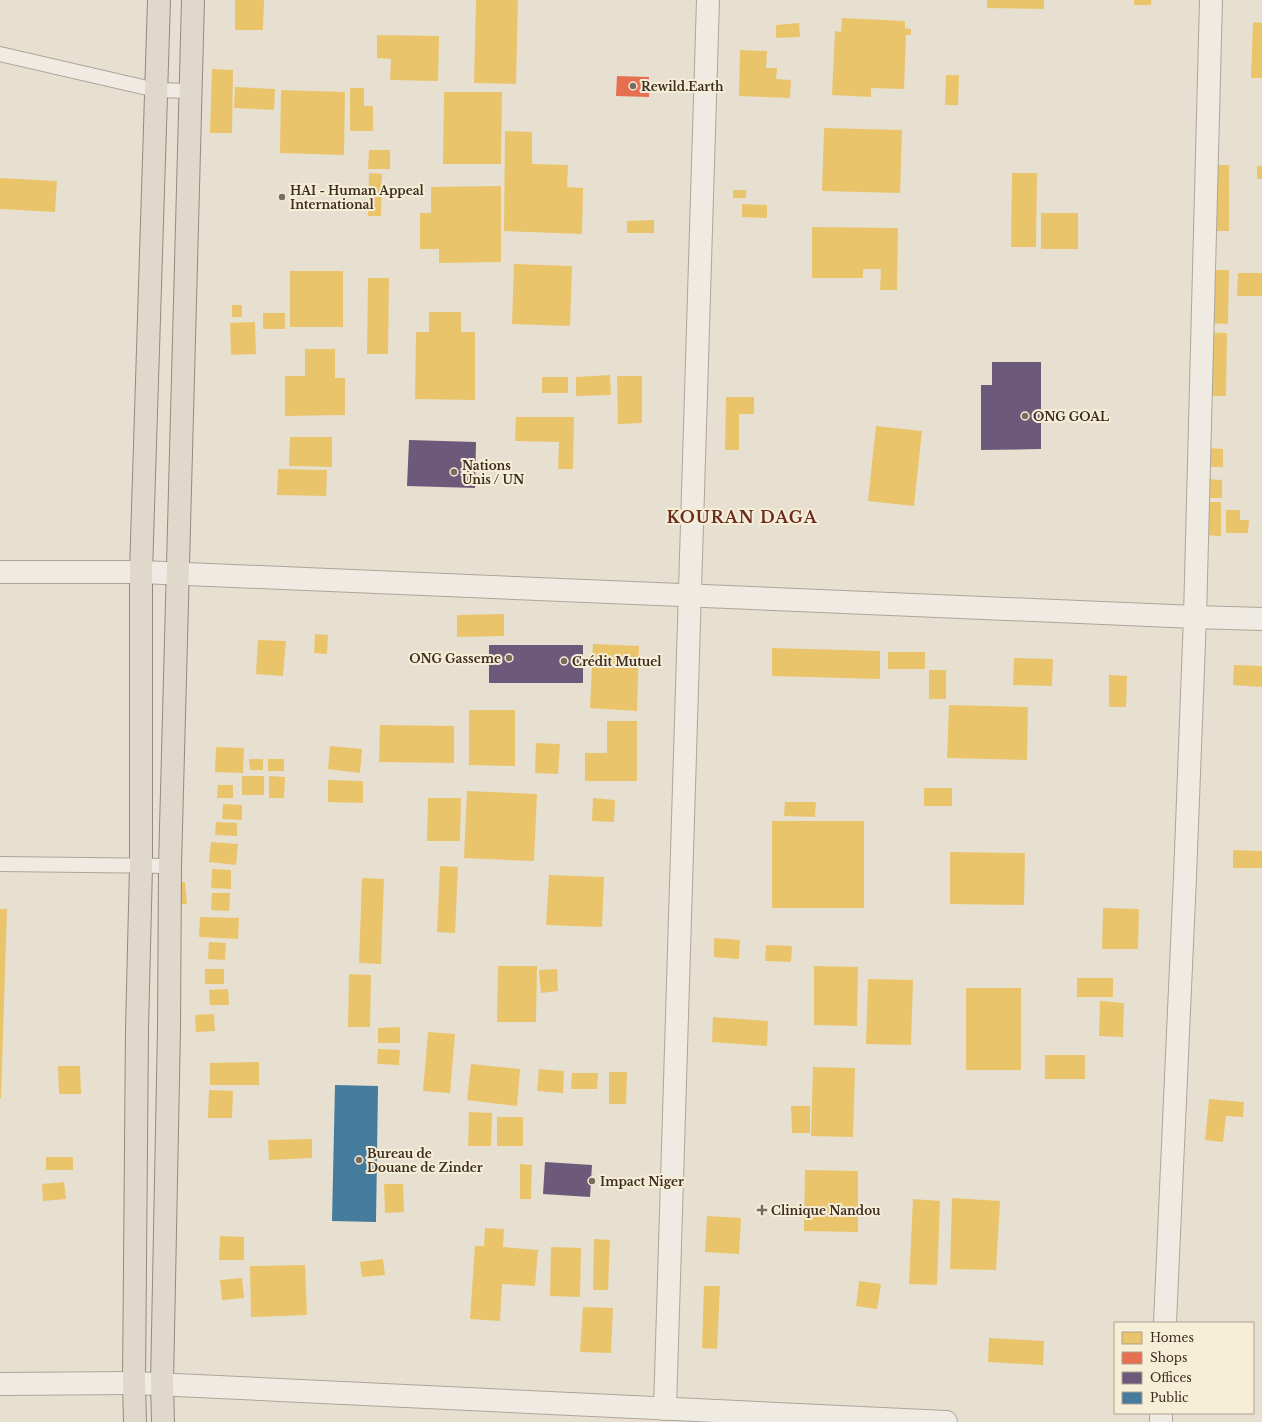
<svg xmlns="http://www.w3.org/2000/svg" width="1262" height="1422" font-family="'Libre Baskerville',serif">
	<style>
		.homes { fill: #e9c46a }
		.shops { fill: #e76f51 }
		.offices { fill: #6d597a }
		.public { fill: #457b9d }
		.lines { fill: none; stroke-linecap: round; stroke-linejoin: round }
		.service-casing { stroke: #ada599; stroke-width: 16 }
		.minor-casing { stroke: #ada599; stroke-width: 24 }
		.tertiary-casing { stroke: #ada599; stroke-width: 24 }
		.trunk-casing { stroke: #928b80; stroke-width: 24 }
		.service { stroke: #efebe3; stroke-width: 14 }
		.minor { stroke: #efebe3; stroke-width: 22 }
		.tertiary { stroke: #efebe3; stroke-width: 22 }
		.trunk { stroke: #e0d9cb; stroke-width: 22 }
		.poi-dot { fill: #786c5e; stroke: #f7eed8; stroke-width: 1.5 }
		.labels { text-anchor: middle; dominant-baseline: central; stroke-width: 4; stroke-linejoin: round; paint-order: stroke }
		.poi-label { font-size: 12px; font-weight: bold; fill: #3d2e20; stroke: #f7eed8; text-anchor: start }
		.district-label { font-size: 16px; font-weight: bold; letter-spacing: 1px; fill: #6b2e1e; stroke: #f7eed8 }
	</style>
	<rect width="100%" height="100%" fill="#e7e0d1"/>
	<path class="homes" d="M235 0H264L263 30H235Z
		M476 0H518L516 84 474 83Z
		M987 0H1044V9L987 8Z
		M1134 0H1151V5H1134Z
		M842 18 905 21V28L911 29V35H906L904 89 871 88V97L832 95 835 31 841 32Z
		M1253 22 1262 23V78H1251Z
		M799 23 800 37 776 38V25Z
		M377 35 439 36 438 81 390 80 391 59 377 58Z
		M740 50 767 51 766 68H777L776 79 791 80 790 98 739 96Z
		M212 69 233 70 232 133H210Z
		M946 75H959L958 105H945Z
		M235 87 275 89 274 110 234 108Z
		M350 88H364V106H373V131H350Z
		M281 90 345 92 344 155 280 153Z
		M444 92H502L501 164H443Z
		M824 128 902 130 900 193 822 191Z
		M505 131 532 132V164L568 165 567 187 583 188 582 234 504 231Z
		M369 150H390V169H368Z
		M1211 165H1229V231H1210Z
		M1257 166H1262V179H1257Z
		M369 173 382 174 381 216H368Z
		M1012 173H1037L1036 247H1011Z
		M0 178 57 181 55 212 0 209Z
		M501 186V262L439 263V249H420V213H431V187Z
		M733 190H746V198H733Z
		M742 204 767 205V218L742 217Z
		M1041 213H1078V249H1041Z
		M654 220V233H627V221Z
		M812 227 898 228 897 290H880L881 269H863V278H812Z
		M514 264 572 266 570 326 512 324Z
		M1210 270H1229L1228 324 1209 323Z
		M290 271H343V327H290Z
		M1238 273H1262V296H1237Z
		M368 278H389L388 354H367Z
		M232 305H242V317H232Z
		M429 312H461V332H475V400L415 399 416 332H429Z
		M263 313H285V329H263Z
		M255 322 256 354 231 355 230 323Z
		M1204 332 1227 333 1226 396H1203Z
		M305 349H335V378H345V415L285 416V376H305Z
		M610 375 611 395 576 396V377Z
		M617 376H642V423L618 424Z
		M542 377H568V393H542Z
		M726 397H754V414H739V450H725Z
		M516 417H574L573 469H558L559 442 515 441Z
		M876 426 922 431 914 506 868 501Z
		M290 437H332V467L289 466Z
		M1209 448 1223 449V467H1209Z
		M278 469 327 470 326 496 277 495Z
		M1208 479 1222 480V498H1208Z
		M1201 502H1221V536L1201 535Z
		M1226 510H1240V520H1249L1248 533H1226Z
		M504 614V636L457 637V615Z
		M315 634 328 635 327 654 314 653Z
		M258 640 286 641 283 676 256 674Z
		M593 644 639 646 637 711 590 708Z
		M772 648 880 651V679L772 676Z
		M888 652H925V669H888Z
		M1014 658 1053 659 1052 686 1013 685Z
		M1234 665 1262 666V687L1233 685Z
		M929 670H946V699H929Z
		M1109 675 1127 676 1126 707H1109Z
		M949 705 1028 707 1027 760 947 758Z
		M469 710H515V766L469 765Z
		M607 721H637V781H585V753H607Z
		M380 725 454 726V763L379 762Z
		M536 743 560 744 558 774 535 773Z
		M330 746 362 749 360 773 328 769Z
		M216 747 244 748 243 773 215 772Z
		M249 759H263V770H250Z
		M268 759H284V771H268Z
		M242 776H264V795H242Z
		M269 776 285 777 284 798H269Z
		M328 780 363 781V803L328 802Z
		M218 785H233V798H217Z
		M924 788H952V806H924Z
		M467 791 537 794 534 861 464 858Z
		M428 798H461L460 841H427Z
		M593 798 615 800 614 822 592 821Z
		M785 802H816L815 817 784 816Z
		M223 804 242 805V820L222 819Z
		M772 821H864V908H772Z
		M216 822 237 823V836L215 835Z
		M211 842 238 844 236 865 209 862Z
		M1233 850 1262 851V868H1233Z
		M950 852 1025 853 1024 905 950 904Z
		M440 866 458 867 455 933 437 932Z
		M212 869 231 870V889L211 888Z
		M549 875 604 877 602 927 546 925Z
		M362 878 384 879 381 964 359 963Z
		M177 882H185L187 904H179Z
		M212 893H230L229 911 211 910Z
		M1103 908 1139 909 1138 949H1102Z
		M0 909H7L1 1098H0Z
		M200 917 239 918 238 939 199 937Z
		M714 938 740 940 739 959 714 957Z
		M209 942 226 943 225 960 208 959Z
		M766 945 792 946 791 962 765 961Z
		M498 966H537L536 1022H497Z
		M814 966 858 967 857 1026 814 1025Z
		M205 969H224V984H205Z
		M557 969 558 991 541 993 539 970Z
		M349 974 371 975 370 1027H348Z
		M1077 978H1113V997H1077Z
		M868 979 913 980 911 1045 866 1044Z
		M966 988H1021V1070H966Z
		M228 989 229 1005H210L209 990Z
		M1100 1001 1124 1003 1123 1037 1099 1036Z
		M214 1014 215 1031 196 1032 195 1015Z
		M713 1017 768 1021 767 1046 712 1042Z
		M400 1027V1043H378V1028Z
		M428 1032 455 1034 450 1093 423 1091Z
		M378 1049 400 1050 399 1065 377 1064Z
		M1045 1055H1085V1079H1045Z
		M259 1062V1085H210V1063Z
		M471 1064 520 1069 517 1106 467 1100Z
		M58 1066H80L81 1094H59Z
		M813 1067 855 1068 853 1137 811 1136Z
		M539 1069 564 1071 563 1093 537 1091Z
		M609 1072H627L626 1104H609Z
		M572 1073H598L597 1089H571Z
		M209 1090 233 1091 232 1118H208Z
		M1209 1099 1244 1102 1243 1117 1226 1116 1223 1142 1205 1140Z
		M791 1106H810V1133H792Z
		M469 1112 492 1113 491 1146H468Z
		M497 1117H523V1146H497Z
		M312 1139V1158L269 1160 268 1140Z
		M46 1157H73V1170H46Z
		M520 1164 532 1165 531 1199H520Z
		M805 1170 858 1171V1232L804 1231Z
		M64 1182 66 1199 43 1201 42 1184Z
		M384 1184H403L404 1212 385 1213Z
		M952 1198 1000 1201 996 1270 950 1269Z
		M913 1199 940 1201 937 1285 909 1284Z
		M707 1216 741 1218 739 1254 705 1252Z
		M485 1228 504 1229 503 1247 538 1250 535 1286 502 1284 500 1321 470 1319 475 1246H484Z
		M220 1236 244 1237V1260H219Z
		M594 1239 610 1240 608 1290H593Z
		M551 1247 581 1248 580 1297 550 1296Z
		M383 1259 385 1275 362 1277 360 1262Z
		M305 1265 307 1315 251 1317 250 1266Z
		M242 1278 244 1298 222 1300 220 1280Z
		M859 1281 881 1284 877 1309 856 1306Z
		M704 1286H720L717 1349 702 1348Z
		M583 1307 613 1308 611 1353 580 1352Z
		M989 1338 1044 1341 1043 1365 988 1362Z"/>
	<path class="shops" d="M617 76 649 77V97L616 96Z"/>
	<path class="offices" d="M992 362H1041V449L981 450V385H992Z
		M409 440 476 442 475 488 407 486Z
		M489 645H583V683H489Z
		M545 1162 592 1165 590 1197 543 1194Z"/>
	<path class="public" d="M335 1085 378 1086 376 1222 332 1221Z"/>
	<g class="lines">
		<g class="service-casing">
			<path id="service" d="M0 54 156 90 190 91
				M0 864 170 866"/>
		</g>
		<g class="minor-casing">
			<path id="minor" d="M0 572H141
				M1165 1323 1185 877 1195 617 1211 0
				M0 1384 134 1383
				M665 1409 708 0
				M1161 1422V1413"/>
		</g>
		<g class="tertiary-casing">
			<path id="tertiary" d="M141 572 1195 617 1262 619
				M134 1383 946 1422"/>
		</g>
		<g class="trunk-casing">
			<path id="trunk" d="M135 1422 134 1383 137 1029 141 866V572L159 0
				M163 1422 162 1384 169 1028 170 866 193 0"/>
		</g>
		<use href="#service" class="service"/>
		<use href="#minor" class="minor"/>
		<use href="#tertiary" class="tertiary"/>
		<use href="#trunk" class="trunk"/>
	</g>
	<g class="poi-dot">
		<circle cx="633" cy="86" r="4"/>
		<circle cx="282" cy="197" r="4"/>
		<circle cx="1025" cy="416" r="4"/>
		<circle cx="454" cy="472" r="4"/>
		<circle cx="509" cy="658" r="4"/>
		<circle cx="564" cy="661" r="4"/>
		<circle cx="359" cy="1160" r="4"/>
		<circle cx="592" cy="1181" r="4"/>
		<path d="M760 1204h4v4h4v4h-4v4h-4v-4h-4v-4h4z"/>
	</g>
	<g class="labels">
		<g class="poi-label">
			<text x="641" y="86">Rewild.Earth</text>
			<text x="290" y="190">HAI - Human Appeal<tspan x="290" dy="14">International</tspan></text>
			<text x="1033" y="416">ONG GOAL</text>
			<text x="462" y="465">Nations<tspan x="462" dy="14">Unis / UN</tspan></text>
			<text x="501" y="658" text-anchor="end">ONG Gasseme</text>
			<text x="572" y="661">Crédit Mutuel</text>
			<text x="367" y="1153">Bureau de<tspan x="367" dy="14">Douane de Zinder</tspan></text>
			<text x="600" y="1181">Impact Niger</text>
			<text x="771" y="1210">Clinique Nandou</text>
		</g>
		<g class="district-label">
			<text x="742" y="517">KOURAN DAGA</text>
		</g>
	</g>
	<rect x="1114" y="1322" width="140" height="92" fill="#f7eed8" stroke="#ada18e"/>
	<rect x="1122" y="1332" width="20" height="12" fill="#e9c46a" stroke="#ada18e"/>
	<text x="1150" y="1342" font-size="12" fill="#3d2e20">Homes</text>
	<rect x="1122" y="1352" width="20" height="12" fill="#e76f51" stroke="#ada18e"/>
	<text x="1150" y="1362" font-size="12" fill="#3d2e20">Shops</text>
	<rect x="1122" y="1372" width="20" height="12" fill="#6d597a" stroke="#ada18e"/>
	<text x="1150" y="1382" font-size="12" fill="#3d2e20">Offices</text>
	<rect x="1122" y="1392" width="20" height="12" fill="#457b9d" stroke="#ada18e"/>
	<text x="1150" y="1402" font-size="12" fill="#3d2e20">Public</text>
</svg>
